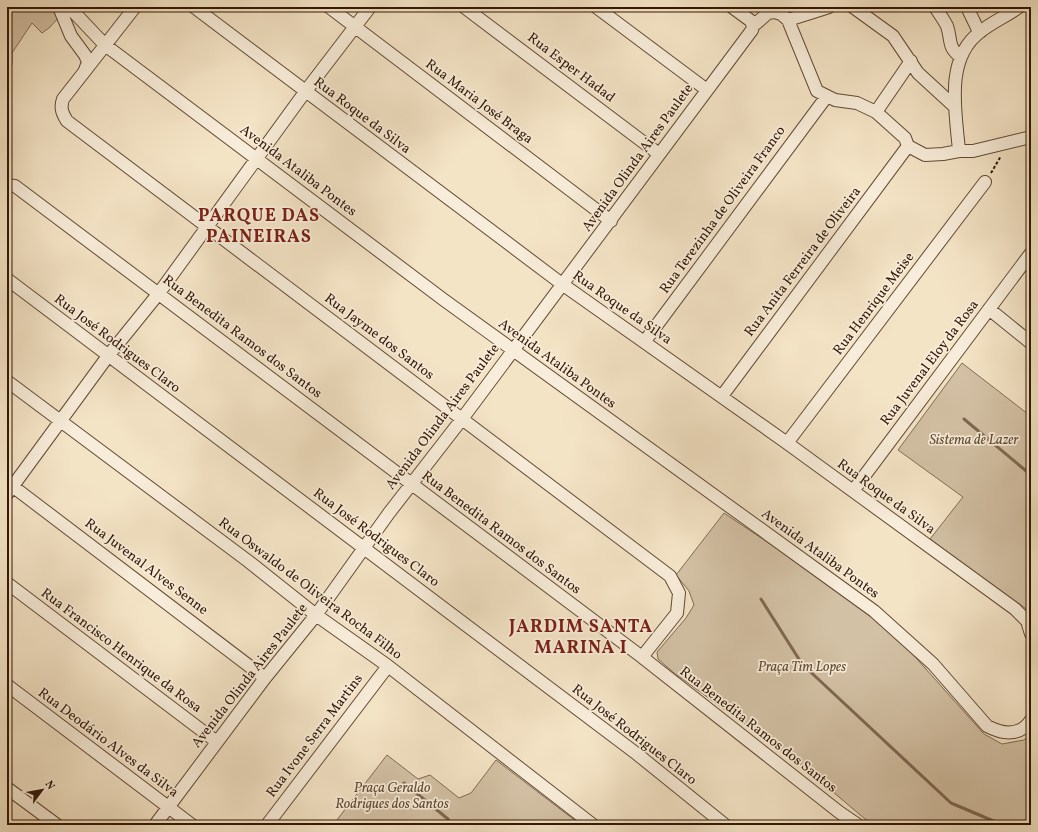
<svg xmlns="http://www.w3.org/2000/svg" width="1038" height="832" font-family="Vollkorn,serif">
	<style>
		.green { fill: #d3c1a5; stroke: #826c55 }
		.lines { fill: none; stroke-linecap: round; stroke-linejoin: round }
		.stream { stroke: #7e6851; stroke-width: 3 }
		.minor-casing { stroke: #624a35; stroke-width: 14 }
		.path { stroke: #311705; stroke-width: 2; stroke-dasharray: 3 2; stroke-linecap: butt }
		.minor { stroke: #f8edda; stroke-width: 12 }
		.labels { text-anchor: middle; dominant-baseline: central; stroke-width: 3.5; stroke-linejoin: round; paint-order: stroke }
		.street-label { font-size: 14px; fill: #311705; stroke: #f8edda }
		.park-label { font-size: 14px; font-style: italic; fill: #624a35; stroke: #f8edda }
		.district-label { font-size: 18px; font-weight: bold; letter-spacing: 1px; fill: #7a1f14; stroke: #f8edda }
	</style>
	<rect width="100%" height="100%" fill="#f4e4c6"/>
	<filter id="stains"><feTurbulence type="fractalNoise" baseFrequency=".005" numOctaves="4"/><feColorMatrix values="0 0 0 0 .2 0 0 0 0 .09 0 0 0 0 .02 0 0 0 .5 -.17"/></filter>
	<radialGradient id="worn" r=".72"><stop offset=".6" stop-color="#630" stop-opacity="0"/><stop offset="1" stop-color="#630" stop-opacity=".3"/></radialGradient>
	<path class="green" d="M7 7H52L60 16 49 28 42 33 32 23 12 53V65L7 70Z
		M962 363 1028 414 1031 411V615L1025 608 930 539 963 497 898 450Z
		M724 513 773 546 870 616 908 649 984 734 1002 744 1024 740 1031 733V825H877L865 819 800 764 674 673 658 659 657 652 686 618 694 605 689 591 676 575Z
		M387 755 418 779 430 775 459 798 471 793 496 760 581 825H333Z"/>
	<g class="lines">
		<path class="stream" d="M964 419 1031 475
			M761 599 802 664 951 803 1003 825
			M404 783 448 819 451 825"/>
		<g class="minor-casing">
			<path id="minor" d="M59 7 71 36 85 55 88 62 85 70
				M69 7 105 45 444 300 874 611 933 664 987 726C1002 734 1020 737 1031 720
				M135 7 63 99C60 108 62 113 67 121L670 576 679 593 677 613 642 657
				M194 7 562 284 787 443 1015 609 1027 621 1031 634
				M329 7 611 221
				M464 7 659 154
				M596 7 707 90
				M732 7 751 21 753 26
				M853 7 893 36 918 73 954 106
				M935 7C939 13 944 20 947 26 952 41 947 47 961 57
				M967 7 979 32
				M788 20 829 7
				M753 26 768 13 775 12 781 14 788 20 817 91 835 100 857 103 876 112 905 138 908 146 925 155 943 154 959 151H973L1031 137
				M876 112 911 61
				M959 151C956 113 944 59 980 32 992 22 1007 16 1019 7
				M7 185 15 186 642 657 839 812 858 825
				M7 279 637 754 725 825
				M989 309 1031 343
				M645 341 827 96
				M7 381 248 561 316 615 388 666 593 825
				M722 396 908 146
				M787 443 985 182
				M7 482 265 678
				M853 491 1031 253
				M7 494 108 356 159 293 305 92 370 7
				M7 583 217 742
				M7 685 192 825
				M7 788 57 825
				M155 825 265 678 316 615 389 513 462 419 752 30 753 26
				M267 825 388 666"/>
		</g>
		<path class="path" d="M991 173 1001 156"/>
		<use href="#minor" class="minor"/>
	</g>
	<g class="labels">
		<g class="street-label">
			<text transform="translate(571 68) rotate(37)">Rua Esper Hadad</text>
			<text transform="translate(479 102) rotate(37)">Rua Maria José Braga</text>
			<text transform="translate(362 116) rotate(37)">Rua Roque da Silva</text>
			<text transform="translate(638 158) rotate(-54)">Avenida Olinda Aires Paulete</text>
			<text transform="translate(298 171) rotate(37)">Avenida Ataliba Pontes</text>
			<text transform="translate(723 210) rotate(-54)">Rua Terezinha de Oliveira Franco</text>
			<text transform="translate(803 262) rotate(-53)">Rua Anita Ferreira de Oliveira</text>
			<text transform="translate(874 304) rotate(-53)">Rua Henrique Meise</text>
			<text transform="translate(622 308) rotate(35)">Rua Roque da Silva</text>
			<text transform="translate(242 337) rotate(37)">Rua Benedita Ramos dos Santos</text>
			<text transform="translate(379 337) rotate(37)">Rua Jayme dos Santos</text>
			<text transform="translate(117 344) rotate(37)">Rua José Rodrigues Claro</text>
			<text transform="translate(930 363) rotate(-53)">Rua Juvenal Eloy da Rosa</text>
			<text transform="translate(557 364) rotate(36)">Avenida Ataliba Pontes</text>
			<text transform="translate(443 417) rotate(-53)">Avenida Olinda Aires Paulete</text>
			<text transform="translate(886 497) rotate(36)">Rua Roque da Silva</text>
			<text transform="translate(501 533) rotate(37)">Rua Benedita Ramos dos Santos</text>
			<text transform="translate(376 538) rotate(37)">Rua José Rodrigues Claro</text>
			<text transform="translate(820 554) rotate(36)">Avenida Ataliba Pontes</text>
			<text transform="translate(146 567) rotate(37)">Rua Juvenal Alves Senne</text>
			<text transform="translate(310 589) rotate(37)">Rua Oswaldo de Oliveira Rocha Filho</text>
			<text transform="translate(121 651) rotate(37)">Rua Francisco Henrique da Rosa</text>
			<text transform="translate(250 676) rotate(-52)">Avenida Olinda Aires Paulete</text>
			<text transform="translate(758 730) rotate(38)">Rua Benedita Ramos dos Santos</text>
			<text transform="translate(634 735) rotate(38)">Rua José Rodrigues Claro</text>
			<text transform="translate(315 736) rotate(-53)">Rua Ivone Serra Martins</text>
			<text transform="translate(108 743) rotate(37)">Rua Deodário Alves da Silva</text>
		</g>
		<g class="park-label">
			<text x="974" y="440">Sistema de Lazer</text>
			<text x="802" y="667">Praça Tim Lopes</text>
			<text x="392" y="788">Praça Geraldo<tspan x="392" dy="16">Rodrigues dos Santos</tspan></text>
		</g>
		<g class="district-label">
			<text x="259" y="216">PARQUE DAS<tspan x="259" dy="21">PAINEIRAS</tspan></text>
			<text x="581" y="627">JARDIM SANTA<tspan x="581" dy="21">MARINA I</tspan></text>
		</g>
	</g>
	<rect width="1038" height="832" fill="none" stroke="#f4e4c6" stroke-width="24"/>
	<rect x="8" y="8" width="1022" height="816" fill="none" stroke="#311705" stroke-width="2"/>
	<rect x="12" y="12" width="1014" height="808" fill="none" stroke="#311705"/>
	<g transform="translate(42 790) rotate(58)" stroke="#f8edda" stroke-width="3" paint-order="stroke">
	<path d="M0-3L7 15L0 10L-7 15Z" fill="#311705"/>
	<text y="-6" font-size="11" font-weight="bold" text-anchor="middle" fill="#311705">N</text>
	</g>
	<rect width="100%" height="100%" filter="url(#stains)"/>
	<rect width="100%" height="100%" fill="url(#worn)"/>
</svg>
